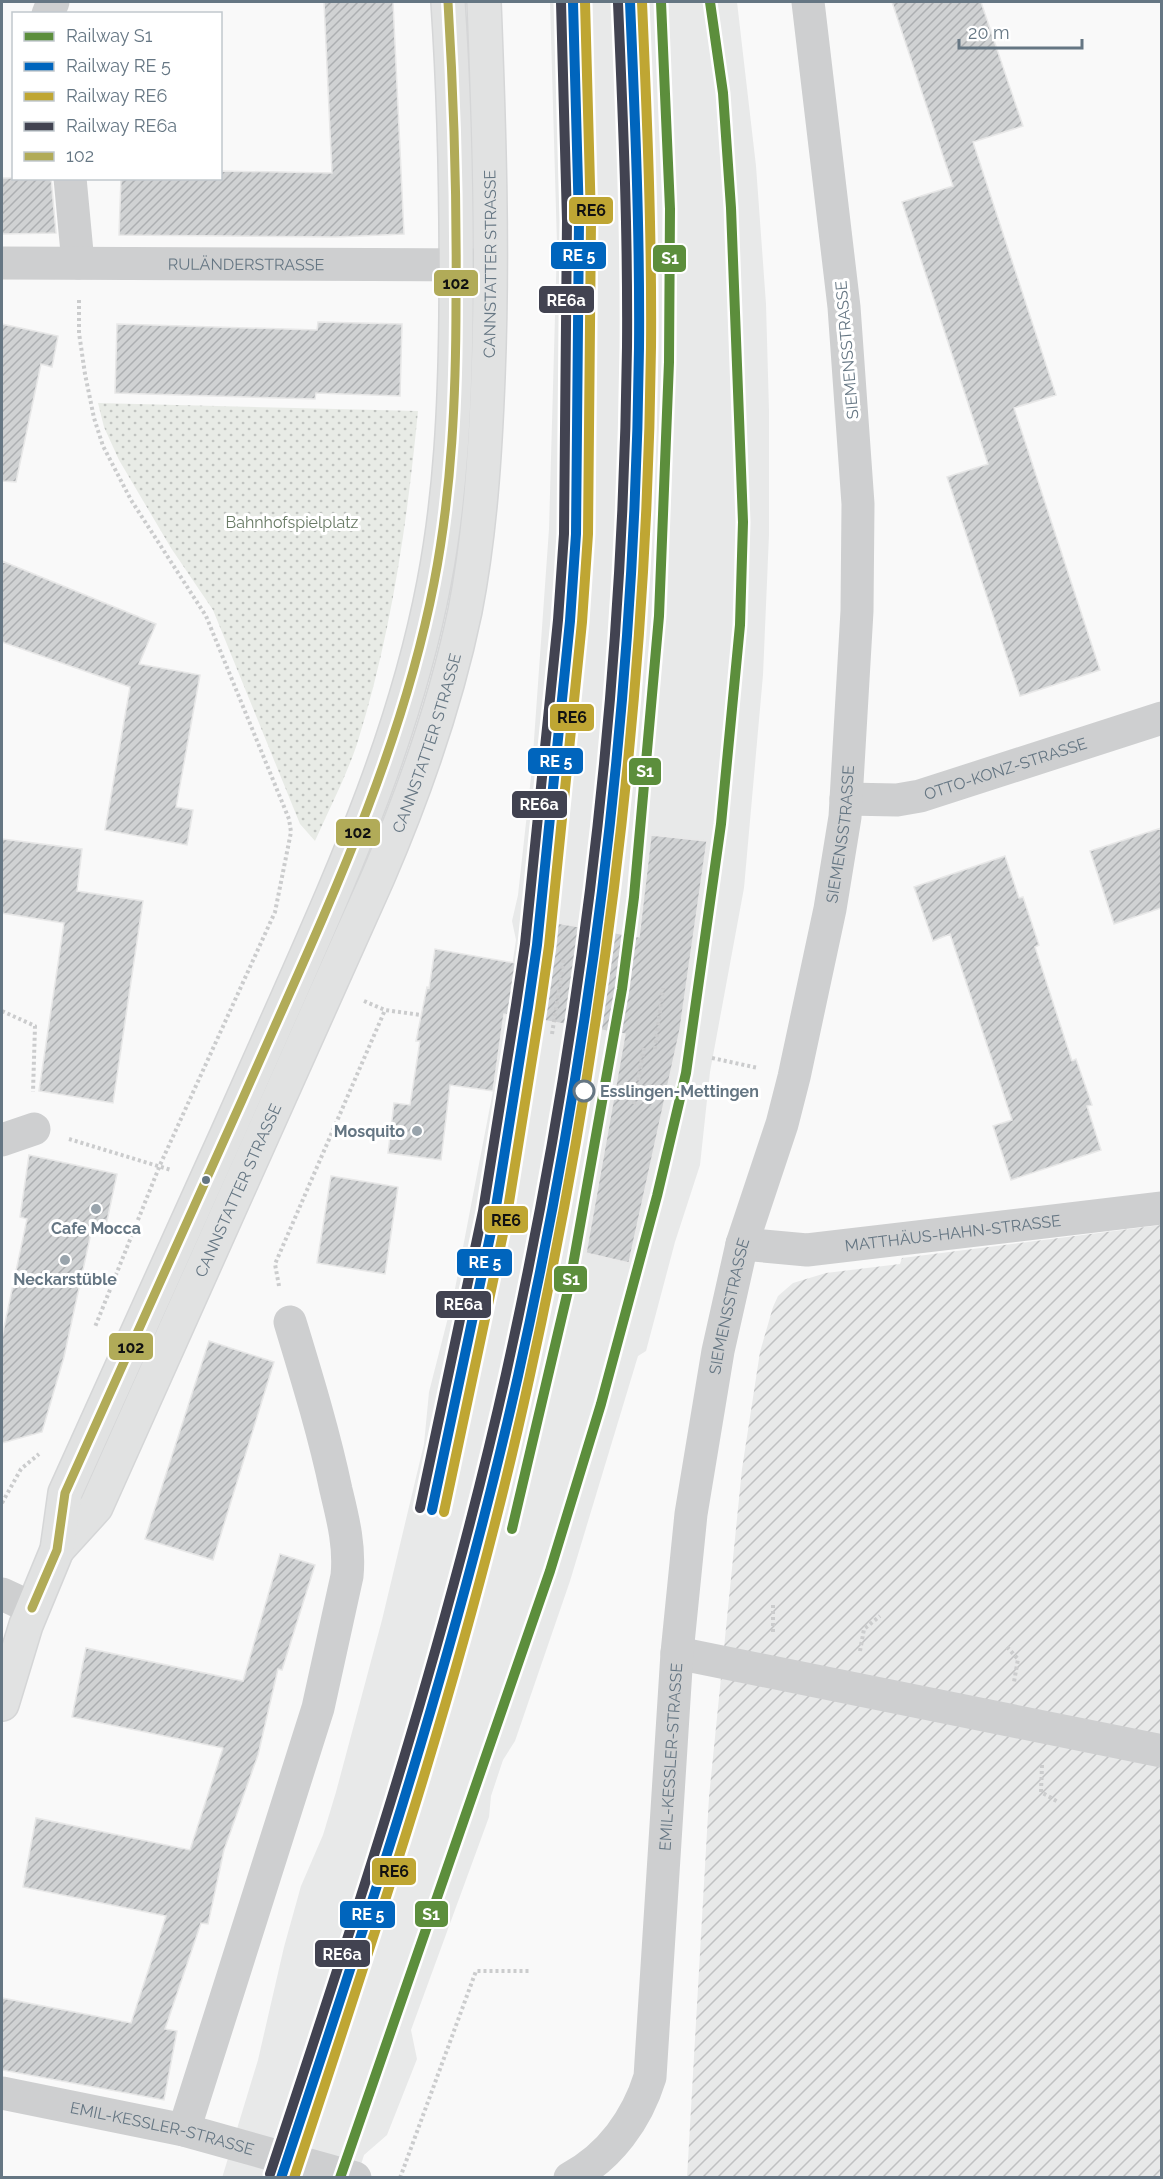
<svg xmlns="http://www.w3.org/2000/svg" width="1163" height="2179" font-family="Raleway,sans-serif">
	<style>
		.built { fill: #e8e9e9 }
		.industrial { fill: url(#industrial-furrows) }
		.grass { fill: url(#grass-dots) }
		.building { fill: url(#building-hatch); stroke: #e8e8e8; stroke-width: 1.5 }
		.lines { fill: none; stroke-linecap: round; stroke-linejoin: round }
		.major-casing { stroke: #d5d6d7; stroke-width: 36 }
		.path { stroke: #cbcccd; stroke-width: 4; stroke-dasharray: 3 3; stroke-linecap: butt }
		.minor { stroke: #cecfd0; stroke-width: 33 }
		.major { stroke: #e1e2e2; stroke-width: 33 }
		.bus-1-casing { stroke: #fff; stroke-width: 14 }
		.bus-1 { stroke: #b1ab58; stroke-width: 9 }
		.rail-1-casing { stroke: #fff; stroke-width: 15 }
		.rail-2-casing { stroke: #fff; stroke-width: 15 }
		.rail-3-casing { stroke: #fff; stroke-width: 15 }
		.rail-4-casing { stroke: #fff; stroke-width: 15 }
		.rail-1 { stroke: #5c8e3c; stroke-width: 10 }
		.rail-2 { stroke: #0065bd; stroke-width: 10 }
		.rail-3 { stroke: #bfa633; stroke-width: 10 }
		.rail-4 { stroke: #424351; stroke-width: 10 }
		.stop-dot { fill: #fff; stroke: #657683; stroke-width: 3 }
		.poi-dot { fill: #99a4ac; stroke: #fff; stroke-width: 2 }
		.bus-dot { fill: #657683; stroke: #fff; stroke-width: 2 }
		.labels { text-anchor: middle; dominant-baseline: central; stroke-width: 6; stroke-linejoin: round; paint-order: stroke }
		.street-label { font-size: 16px; fill: #657683; stroke: #fff }
		.park-label { font-size: 16px; fill: #687a64; stroke: #fff }
		.stop-label { font-size: 16px; font-weight: bold; fill: #657683; stroke: #fff; text-anchor: start }
		.poi-label { font-size: 16px; font-weight: bold; fill: #657683; stroke: #fff }
		.line-badge { stroke: #fff; stroke-width: 2 }
		.badge-label { font-size: 16px; text-anchor: middle; font-weight: bold; fill: #fff }
		.pale-badge-label { font-size: 16px; text-anchor: middle; font-weight: bold; fill: #111 }
	</style>
	<defs>
		<pattern id="industrial-furrows" width="10" height="10" patternUnits="userSpaceOnUse" patternTransform="scale(1.5)"><rect width="10" height="10" fill="#e8e9e9"/><path d="M-1 1l2-2M0 10L10 0M9 11l2-2" fill="none" stroke="#c0c1c2"/></pattern>
		<pattern id="grass-dots" width="8" height="8" patternUnits="userSpaceOnUse" patternTransform="scale(1.5)"><rect width="8" height="8" fill="#e8ebe6"/><path d="M2 2h.1M6 6h.1" fill="none" stroke="#c0c3c0" stroke-width="1.8" stroke-linecap="round"/></pattern>
		<pattern id="building-hatch" width="6" height="6" patternUnits="userSpaceOnUse" patternTransform="scale(1.5)"><rect width="6" height="6" fill="#d0d2d3"/><path d="M-1 1l2-2M0 6l6-6M5 7l2-2" fill="none" stroke="#acafb1"/></pattern>
	</defs>
	<rect width="100%" height="100%" fill="#f9f9f9"/>
	<path class="built" d="M550 2H737L756 166 766 304 769 411V535L763 675 744 888 710 1072 700 1165 675 1242 646 1351 638 1356 570 1581 515 1741 503 1760 491 1796 489 1817 411 2030 417 2059 387 2135 364 2155 357 2177 222 2178 258 2060 284 1947 301 1886 323 1835 336 1792 382 1620 424 1444 429 1392 454 1294 493 1091 516 940 512 921 518 895 532 768 549 529 557 245Z"/>
	<path class="industrial" d="M1161 1225V2177L687 2178 709 1797 742 1469 760 1352 773 1307 778 1296 793 1283 826 1273 900 1264 902 1258Z"/>
	<path class="grass" d="M98 403 418 411C407 524 391 636 357 744 346 777 329 809 315 841L300 824 213 610 171 548 119 460 104 427Z"/>
	<path class="building" d="M324 2H393L404 234 336 237 119 235 121 178H220V171L332 173Z
		M892 2H981L1023 126 973 142 1056 395 1014 408 1100 670 1020 696 947 477 988 464 902 202 953 186Z
		M2 178H51L56 233 2 234Z
		M318 322 402 324 400 396 316 393 315 399 115 393 117 324 317 330Z
		M2 324 58 336 52 367 41 364 16 482 2 481Z
		M2 561 156 624 139 664 200 675 176 807 193 810 187 845 105 830 130 687 2 642Z
		M1161 828V908L1114 924 1090 851Z
		M651 835 707 841 680 1030 629 1263 586 1253 625 1034 504 1014 493 1091 450 1085 441 1160 388 1153 394 1103 410 1105 420 1041H416L427 987 429 988 435 949 549 969 557 923 639 937Z
		M2 839 82 849 77 891 143 901 113 1103 39 1091 64 923 2 913Z
		M1005 856 1019 898 1023 897 1039 945 1035 947 1072 1061 1076 1059 1092 1105 1087 1106 1101 1150 1011 1180 993 1126 1012 1120 950 934 933 941 914 887Z
		M29 1155 117 1174 104 1235 91 1233 64 1357 42 1432 2 1443V1337L27 1219 20 1217Z
		M331 1176 398 1187 385 1274 317 1263Z
		M209 1341 274 1362 213 1560 145 1539Z
		M280 1554 315 1565 282 1670 278 1669 258 1755 224 1850 208 1924 201 1923 165 2029 177 2031 164 2100 2 2070V1998L131 2023 166 1916 23 1887 36 1818 190 1850 223 1748 72 1717 86 1648 243 1681Z"/>
	<g class="lines">
		<g class="major-casing">
			<g id="major">
				<path id="s6" d="M57 1550 96 1507 378 877C415 791 446 702 465 611 480 534 485 455 488 377 493 252 489 127 484 2"/>
				<path d="M2 1704 26 1625 57 1550 65 1493C139 1328 215 1163 288 997 348 861 406 730 434 583 451 495 455 405 456 316 457 211 455 106 448 2"/>
			</g>
		</g>
		<path class="path" d="M79 300V333L85 374 94 418 103 446 131 500 206 616 289 819 291 832 275 912 160 1165 95 1327
			M364 1001 385 1010 421 1015
			M2 1011 35 1026 33 1092
			M552 1034 564 957
			M655 1049 663 988
			M712 1058 758 1068
			M634 1104 644 1047
			M69 1139 171 1170
			M279 1286 275 1264 385 1010
			M2 1503 21 1469 39 1454
			M773 1605V1635
			M1007 1647 1018 1659 1014 1682
			M860 1651 864 1629 880 1616
			M1042 1765 1041 1792 1058 1802
			M400 2178 476 1971H530"/>
		<g class="minor">
			<path d="M48 14 53 2"/>
			<path d="M70 178 78 263"/>
			<path id="s1" d="M2 263 486 265"/>
			<path id="s2" d="M846 799 897 800 920 796 1162 718"/>
			<path d="M2 1140 34 1129"/>
			<path id="s3" d="M742 1244 807 1250 1162 1208"/>
			<path d="M2 1594 32 1608"/>
			<path d="M677 1653 1162 1751"/>
			<path id="s4" d="M2 2093 184 2130 355 2178"/>
			<path d="M184 2130 318 1708 347 1576C350 1546 343 1519 336 1490 324 1433 307 1378 290 1322"/>
			<path id="s5" d="M570 2178C610 2157 637 2119 650 2077L677 1653 691 1514 718 1351 742 1244 782 1124 794 1077 830 909 845 817 857 611 858 504 844 307 808 2"/>
		</g>
		<use href="#major" class="major"/>
		<g class="bus-1-casing">
			<path id="bus-1" d="M32 1608 57 1550 65 1493C135 1337 206 1182 275 1026 339 883 404 738 434 583 452 490 456 395 456 301 457 201 454 102 448 2"/>
		</g>
		<use href="#bus-1" class="bus-1"/>
		<g class="rail-1-casing">
			<path id="rail-1" d="M512 1529 570 1282 622 989 634 897 659 616 669 362 670 209 661 2
				M340 2178 550 1571 601 1404 657 1196 686 1073 721 824 740 625 743 522 731 208 723 93 710 2"/>
		</g>
		<g class="rail-2-casing">
			<path id="rail-2" d="M432 1510 495 1213 528 1007 537 945 570 621 576 534 579 221 573 2
				M281 2178C370 1913 457 1648 518 1376 593 1038 635 693 639 348 640 232 635 117 630 2"/>
		</g>
		<g class="rail-3-casing">
			<path id="rail-3" d="M444 1512 507 1215 540 1009 549 946 582 622 588 534 591 221 585 2
				M294 2178C382 1913 471 1648 530 1375 604 1038 647 693 651 347 652 232 647 117 642 2"/>
		</g>
		<g class="rail-4-casing">
			<path id="rail-4" d="M420 1508 483 1211 516 1005 525 944 558 620 564 534 567 221 561 2
				M270 2174C358 1910 445 1646 506 1374 581 1037 623 692 627 347 628 232 623 117 618 3"/>
		</g>
		<use href="#rail-1" class="rail-1"/>
		<use href="#rail-2" class="rail-2"/>
		<use href="#rail-3" class="rail-3"/>
		<use href="#rail-4" class="rail-4"/>
	</g>
	<circle class="stop-dot" cx="584" cy="1091" r="10"/>
	<g class="poi-dot">
		<circle cx="417" cy="1131" r="6"/>
		<circle cx="96" cy="1209" r="6"/>
		<circle cx="65" cy="1260" r="6"/>
	</g>
	<circle class="bus-dot" cx="206" cy="1180" r="5"/>
	<g class="labels">
		<g class="street-label">
			<text stroke="none"><textPath href="#s6" startOffset="1377">CANNSTATTER STRASSE</textPath></text>
			<text stroke="none"><textPath href="#s1" startOffset="244">RULÄNDERSTRASSE</textPath></text>
			<text transform="translate(847 350) rotate(-95)">SIEMENSSTRASSE</text>
			<text stroke="none"><textPath href="#s6" startOffset="891">CANNSTATTER STRASSE</textPath></text>
			<text stroke="none"><textPath href="#s2" startOffset="164">OTTO-KONZ-STRASSE</textPath></text>
			<text stroke="none"><textPath href="#s5" startOffset="1394">SIEMENSSTRASSE</textPath></text>
			<text stroke="none"><textPath href="#s6" startOffset="405">CANNSTATTER STRASSE</textPath></text>
			<text stroke="none"><textPath href="#s3" startOffset="212">MATTHÄUS-HAHN-STRASSE</textPath></text>
			<text stroke="none"><textPath href="#s5" startOffset="908">SIEMENSSTRASSE</textPath></text>
			<text stroke="none"><textPath href="#s5" startOffset="453">EMIL-KESSLER-STRASSE</textPath></text>
			<text stroke="none"><textPath href="#s4" startOffset="164">EMIL-KESSLER-STRASSE</textPath></text>
		</g>
		<g class="park-label">
			<text x="292" y="522">Bahnhofspielplatz</text>
		</g>
		<g class="stop-label">
			<text x="600" y="1091">Esslingen-Mettingen</text>
		</g>
		<g class="poi-label">
			<text x="405" y="1131" text-anchor="end">Mosquito</text>
			<text x="96" y="1228">Cafe Mocca</text>
			<text x="65" y="1279">Neckarstüble</text>
		</g>
	</g>
	<g class="line-badge">
		<rect x="568" y="196" width="46" height="29" rx="6" fill="#bfa633"/>
		<rect x="550" y="241" width="57" height="29" rx="6" fill="#0065bd"/>
		<rect x="652" y="244" width="35" height="29" rx="6" fill="#5c8e3c"/>
		<rect x="433" y="269" width="46" height="28" rx="6" fill="#b1ab58"/>
		<rect x="538" y="285" width="57" height="29" rx="6" fill="#424351"/>
		<rect x="549" y="703" width="46" height="29" rx="6" fill="#bfa633"/>
		<rect x="527" y="747" width="57" height="28" rx="6" fill="#0065bd"/>
		<rect x="628" y="757" width="34" height="29" rx="6" fill="#5c8e3c"/>
		<rect x="511" y="790" width="57" height="29" rx="6" fill="#424351"/>
		<rect x="335" y="818" width="46" height="29" rx="6" fill="#b1ab58"/>
		<rect x="483" y="1205" width="46" height="29" rx="6" fill="#bfa633"/>
		<rect x="456" y="1248" width="57" height="29" rx="6" fill="#0065bd"/>
		<rect x="553" y="1265" width="35" height="28" rx="6" fill="#5c8e3c"/>
		<rect x="435" y="1290" width="57" height="29" rx="6" fill="#424351"/>
		<rect x="108" y="1332" width="46" height="29" rx="6" fill="#b1ab58"/>
		<rect x="371" y="1857" width="46" height="29" rx="6" fill="#bfa633"/>
		<rect x="414" y="1900" width="35" height="28" rx="6" fill="#5c8e3c"/>
		<rect x="339" y="1900" width="57" height="29" rx="6" fill="#0065bd"/>
		<rect x="314" y="1939" width="57" height="29" rx="6" fill="#424351"/>
	</g>
	<g class="badge-label">
		<text x="579" y="261">RE 5</text>
		<text x="670" y="264">S1</text>
		<text x="566" y="306">RE6a</text>
		<text x="556" y="767">RE 5</text>
		<text x="645" y="777">S1</text>
		<text x="539" y="810">RE6a</text>
		<text x="485" y="1268">RE 5</text>
		<text x="571" y="1285">S1</text>
		<text x="463" y="1310">RE6a</text>
		<text x="431" y="1920">S1</text>
		<text x="368" y="1920">RE 5</text>
		<text x="342" y="1960">RE6a</text>
	</g>
	<g class="pale-badge-label">
		<text x="591" y="216">RE6</text>
		<text x="456" y="289">102</text>
		<text x="572" y="723">RE6</text>
		<text x="358" y="838">102</text>
		<text x="506" y="1226">RE6</text>
		<text x="131" y="1353">102</text>
		<text x="394" y="1877">RE6</text>
	</g>
	<rect width="1163" height="2179" fill="none" stroke="#657683" stroke-width="6"/>
	<rect x="12" y="12" width="210" height="168" fill="#ffffff" stroke="#c1c8cd" stroke-width="1.5"/>
	<rect x="24" y="32" width="30" height="9" fill="#5c8e3c" stroke="#c1c8cd" stroke-width="1.5"/>
	<text x="66" y="42" font-size="18" fill="#657683">Railway S1</text>
	<rect x="24" y="62" width="30" height="9" fill="#0065bd" stroke="#c1c8cd" stroke-width="1.5"/>
	<text x="66" y="72" font-size="18" fill="#657683">Railway RE 5</text>
	<rect x="24" y="92" width="30" height="9" fill="#bfa633" stroke="#c1c8cd" stroke-width="1.5"/>
	<text x="66" y="102" font-size="18" fill="#657683">Railway RE6</text>
	<rect x="24" y="122" width="30" height="9" fill="#424351" stroke="#c1c8cd" stroke-width="1.5"/>
	<text x="66" y="132" font-size="18" fill="#657683">Railway RE6a</text>
	<rect x="24" y="152" width="30" height="9" fill="#b1ab58" stroke="#c1c8cd" stroke-width="1.5"/>
	<text x="66" y="162" font-size="18" fill="#657683">102</text>
	<path d="M959 39v9h123v-9" fill="none" stroke="#657683" stroke-width="3"/>
	<text x="968" y="39" font-size="18" fill="#657683" stroke="#ffffff" stroke-width="4.5" paint-order="stroke">20 m</text>
</svg>
